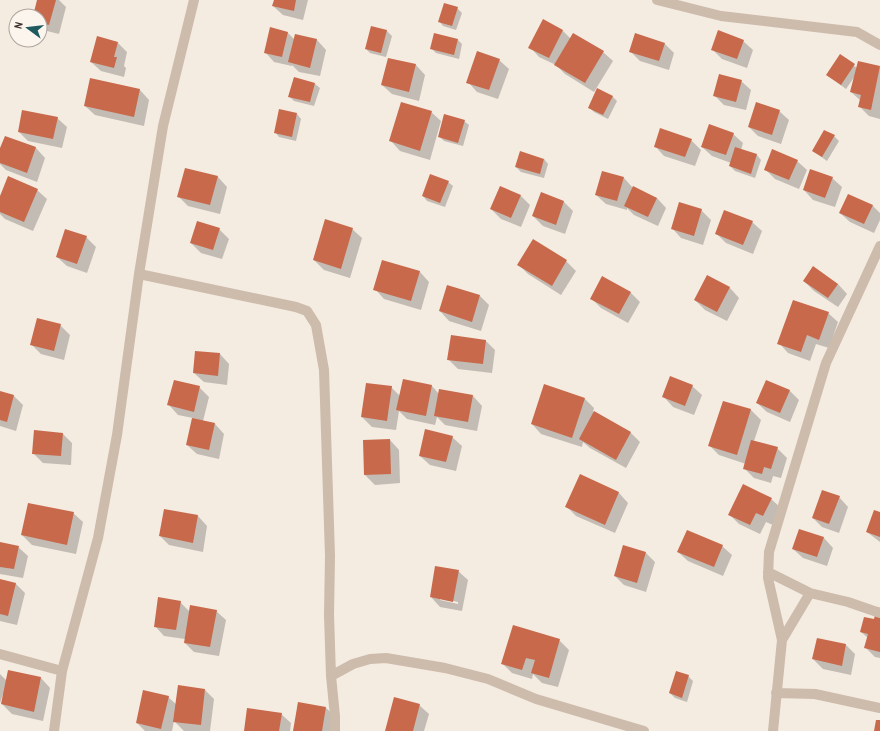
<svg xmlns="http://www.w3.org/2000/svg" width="880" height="731" font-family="'Archivo Narrow',sans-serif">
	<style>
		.shadow { fill: #0003; fill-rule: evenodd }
		.building { fill: #c8694b }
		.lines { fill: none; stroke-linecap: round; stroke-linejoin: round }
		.street { stroke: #cdbbac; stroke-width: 10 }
	</style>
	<rect width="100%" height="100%" fill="#f4ebe1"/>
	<path class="shadow" d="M38 0H59L66 7 59 34 43 30 40 27V16H34Z
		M275 0H308L303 20 283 15 273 6Z
		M457 8 462 13 456 30 443 26 439 21Z
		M543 21 563 31 571 39 603 52 613 61 594 92 565 74 556 65 539 57 530 47Z
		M372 27 387 31 392 36 386 57 370 53 366 49Z
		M271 29 288 33 294 39 317 40 326 50 320 76 299 72 292 65V66L274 62 265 52Z
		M636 34 665 44 674 53 669 70 640 61 631 52Z
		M97 38 118 43 127 52 124 66 126 68 124 77 101 71 91 62Z
		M458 40 462 44 459 59 436 53 432 49Z
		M743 41 753 50 747 68 722 59 712 49Z
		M840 55 857 68 859 62 880 67V119L869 116 860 107 861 101 851 92 855 76 846 89 827 75Z
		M499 60 509 69 498 99 477 92 468 82Z
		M416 65 425 75 419 101 392 94 382 85Z
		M294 78 315 84 320 88 314 106 294 101 289 96Z
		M741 81 751 90 746 110 724 105 714 95Z
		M140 90 149 100 144 126 95 115 85 106Z
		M612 96 617 101 608 119 594 112 589 107Z
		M779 111 789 120 781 144 758 136 749 127Z
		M431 112 441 121 430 160 400 151 391 141Z
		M297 114 301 119 296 141 279 137 275 132Z
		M57 118 67 127 62 148 28 141 19 132Z
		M464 121 469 125 463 146 444 141 439 136Z
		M733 134 743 143 741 150 757 155 761 160 755 178 735 171 730 166 731 163 712 156 702 147Z
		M834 136 839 141 827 161 813 151Z
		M5 137 36 148 45 158 37 182 6 170 0 164V151Z
		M691 140 701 150 695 166 664 156 655 146Z
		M544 159 548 164 544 178 521 172 516 167Z
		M797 161 807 170 799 189 775 179 765 169Z
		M603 172 624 178 633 188 657 198 666 208 658 226 634 215 627 208V210L606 204 596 195Z
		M218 177 227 187 220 214 188 206 178 196Z
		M832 178 842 187 835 207 813 200 804 190Z
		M448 182 453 186 445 207 427 201 423 196Z
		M500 187 521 196 530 205 521 227 501 219 491 209Z
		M37 190 47 199 33 231 5 219 0 214V198Z
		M542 194 564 202 573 211 565 234 543 226 533 216Z
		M848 195 873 206 880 213V220L874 233 850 222 840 213Z
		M701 210 711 220 703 245 681 238 672 228Z
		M752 222 762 231 753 254 726 243 716 233Z
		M219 229 229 239 222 259 201 253 191 243Z
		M352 229 362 238 350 278 324 270 314 260Z
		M86 237 96 247 87 273 67 266 57 257Z
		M533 241 566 261 576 271 561 295 528 274 519 265Z
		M420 272 429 282 421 310 384 299 375 289Z
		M708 277 730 288 739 298 727 321 705 310 695 300Z
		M804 281 838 284 847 294 838 307 814 291Z
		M630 292 640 302 628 323 601 308 591 298Z
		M480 296 489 305 481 331 449 321 440 311Z
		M828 313 838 322 829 348 816 344 810 361 788 353 779 343Z
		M60 325 70 335 64 360 41 354 31 344Z
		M485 340 495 350 492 373 458 369 449 360Z
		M220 354 229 364 227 385 204 382 194 373Z
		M545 385 585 399 594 408 593 412 631 433 640 442 626 468 590 448 583 442 582 447 541 434 532 424Z
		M432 386 439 394 440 390 473 396 482 406 477 431 445 425 437 417 435 425 407 419 399 411 396 430 372 427 362 417 391 387 400 396Z
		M692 386 702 395 694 415 673 407 664 397Z
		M199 387 209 397 203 421 215 424 224 434 219 459 197 454 187 445 193 418 178 415 169 405Z
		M789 390 799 400 790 422 767 412 757 403Z
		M0 392 13 395 23 405 16 431 0 426Z
		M723 402 751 410 761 420 754 441 777 448 787 458 781 478 773 476 771 483 754 478 744 468 746 464 719 455 710 446Z
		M63 434 72 443 71 465 43 463 33 453Z
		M452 437 462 446 456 471 430 465 420 456Z
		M390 440 399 450 400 483 375 485 365 475Z
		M580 476 619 493 628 503 615 533 576 516 566 506Z
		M839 497 848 507 839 533 822 527 813 518Z
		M771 499 781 508 773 525 766 522 760 534 739 524 730 515Z
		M73 513 83 522 76 554 32 545 22 535Z
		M880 513V542L867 532Z
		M198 516 207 526 203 552 169 545 160 536Z
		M800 530 824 538 833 548 827 566 803 558 793 549Z
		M0 543 18 547 28 556 23 578 0 574Z
		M623 546 646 553 655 562 646 592 624 585 615 576Z
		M722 546 732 555 723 576 688 561 678 552Z
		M436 567 458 571 468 580 462 611 440 607 431 597ZM440 598 458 602V604L440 600Z
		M0 580 16 584 25 593 17 625 0 621Z
		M180 602 190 612 216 611 226 620 219 656 194 652 185 643V639L164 636 155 626Z
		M880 609V658L875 657 865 647 868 638 861 632 875 621Z
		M817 639 846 645 855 654 851 675 823 669 813 659Z
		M559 640 569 650 558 687 542 683 533 674 532 679 512 673 503 664Z
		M9 671 41 678 50 688 43 721 12 714 2 704 4 694H3L0 703V674L7 681Z
		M688 676 693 681 687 702 675 698 670 693Z
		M205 690 214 699 210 731H184L174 721 172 731H145L137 723 168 697 177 705Z
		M298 703 326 708 336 717 333 731H294Z
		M419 705 429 714 424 731H387Z
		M281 714 291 723 290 731H245Z"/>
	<path class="building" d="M37 0H56L49 25 40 23V16H33Z
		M274 0H296L294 11 272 6Z
		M444 3 458 7 452 26 438 22Z
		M543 19 563 30 549 58 528 48Z
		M371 26 387 30 381 53 365 49Z
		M270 27 288 32 282 57 264 53Z
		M718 30 744 40 737 59 711 50Z
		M434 33 458 39 454 55 430 49Z
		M573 33 604 51 585 83 554 65Z
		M635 33 665 43 659 61 629 52Z
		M295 34 317 39 310 68 288 62Z
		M97 36 118 42 114 57H117L114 68 90 62Z
		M477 51 500 59 489 90 466 83Z
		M840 54 855 64 841 85 826 75Z
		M388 58 416 64 409 92 381 85Z
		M858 61 880 66 871 110 858 107 861 95 850 92Z
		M719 74 742 80 736 102 713 96Z
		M294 77 315 83 310 102 288 97Z
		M90 78 140 89 134 117 84 106Z
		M597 88 613 96 603 115 588 108Z
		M401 102 432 111 420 151 389 141Z
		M756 102 780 110 772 135 748 127Z
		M279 109 297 113 292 137 274 133Z
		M22 110 58 117 53 139 18 132Z
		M444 114 465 120 458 143 438 137Z
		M709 124 734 133 726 155 701 147Z
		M660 128 692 139 685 157 654 147Z
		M824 130 835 135 822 157 812 151Z
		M5 136 36 147 27 173 0 163V148Z
		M735 147 757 154 751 174 729 166Z
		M772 149 798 160 789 180 764 170Z
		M520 151 544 159 540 174 515 167Z
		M185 168 218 176 210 205 177 197Z
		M810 169 833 177 825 198 803 190Z
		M602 171 624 177 617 201 595 195Z
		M430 174 449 181 440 203 422 196Z
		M8 176 38 189 24 222 0 212V196Z
		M500 186 521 195 511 218 490 209Z
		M633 186 657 198 648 217 624 206Z
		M541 192 564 201 556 225 532 216Z
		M848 194 873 205 864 224 839 213Z
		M679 202 702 209 694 236 671 229Z
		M724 210 753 221 743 245 715 234Z
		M325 219 353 228 341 269 313 260Z
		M197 221 220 228 213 250 190 243Z
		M65 229 87 236 77 264 56 257Z
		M533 239 567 260 552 286 517 265Z
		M382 260 420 271 411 301 373 290Z
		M813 266 838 284 828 298 803 281Z
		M707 275 730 287 717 312 694 300Z
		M602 276 631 292 619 314 590 299Z
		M447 285 480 295 472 322 439 311Z
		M793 300 829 312 819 340 807 335 801 352 777 344Z
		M37 318 61 324 54 351 30 345Z
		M451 335 486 340 483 364 447 360Z
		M195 351 220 353 218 376 193 373Z
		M670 376 693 385 685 406 662 397Z
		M403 379 432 385 426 416 396 410Z
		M174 380 200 386 194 412 167 405Z
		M766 380 790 390 780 413 756 403Z
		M366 383 392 386 387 421 361 417Z
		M544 384 585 398 572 438 531 424Z
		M439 389 473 395 468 422 434 416Z
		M0 391 14 395 7 422 0 420Z
		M723 401 751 409 737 455 708 446Z
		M594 411 631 432 616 460 579 439Z
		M192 418 215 423 209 450 186 445Z
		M425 429 453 436 446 462 419 456Z
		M34 430 63 433 61 456 32 454Z
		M390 439 391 474 364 475 363 440Z
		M751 440 778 447 771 469 764 467 762 474 743 469Z
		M580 474 619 492 605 525 565 507Z
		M743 484 772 498 763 516 756 513 750 525 728 515Z
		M822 490 840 496 829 524 812 518Z
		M28 503 74 512 67 545 21 535Z
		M164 509 198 515 193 543 159 536Z
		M874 510 880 512V537L866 532Z
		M799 529 824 537 817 557 792 549Z
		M687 530 723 545 714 567 677 552Z
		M0 542 19 546 14 569 0 567Z
		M623 545 646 552 637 583 614 576Z
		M435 566 459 570 453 602 430 597Z
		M0 579 16 583 8 616 0 614Z
		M158 597 181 601 176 630 154 627Z
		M190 605 217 610 210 647 184 643Z
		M877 607 880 608V652L864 648 868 634 860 632 864 617 874 619Z
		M513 625 560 639 549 678 531 673 535 660 526 658 522 670 501 664Z
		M817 638 846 644 842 666 812 659Z
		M8 670 41 677 34 712 1 704Z
		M676 671 689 675 682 698 669 693Z
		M178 685 205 689 201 725 173 722Z
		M143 690 169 696 161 729 136 723Z
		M394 697 420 704 413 731H385Z
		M298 702 326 707 322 731H293Z
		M247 708 282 713 279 731H244Z
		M876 720H880V731H874Z"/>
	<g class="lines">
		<path class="street" d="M657 0 721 16 857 32 880 45
			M139 274 296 307 307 311 316 325 324 370 330 556 329 615 331 676 335 716V731
			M768 572 810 593
			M782 640 810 593 848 602 880 613
			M0 654 62 671
			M331 676 353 664 370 659 386 658 445 668 488 679 536 699 644 731
			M776 693 815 694 880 708
			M54 731 62 671 98 538 117 435 139 274 163 126 194 0
			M773 731 782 640 768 578 769 552 826 363 880 246"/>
	</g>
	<g transform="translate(28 28) rotate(285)"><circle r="19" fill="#fbf5ee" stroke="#aea6a0"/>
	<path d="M0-3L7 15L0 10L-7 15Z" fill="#1f5a5e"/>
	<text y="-6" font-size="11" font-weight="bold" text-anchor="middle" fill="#3b302b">N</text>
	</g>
</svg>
